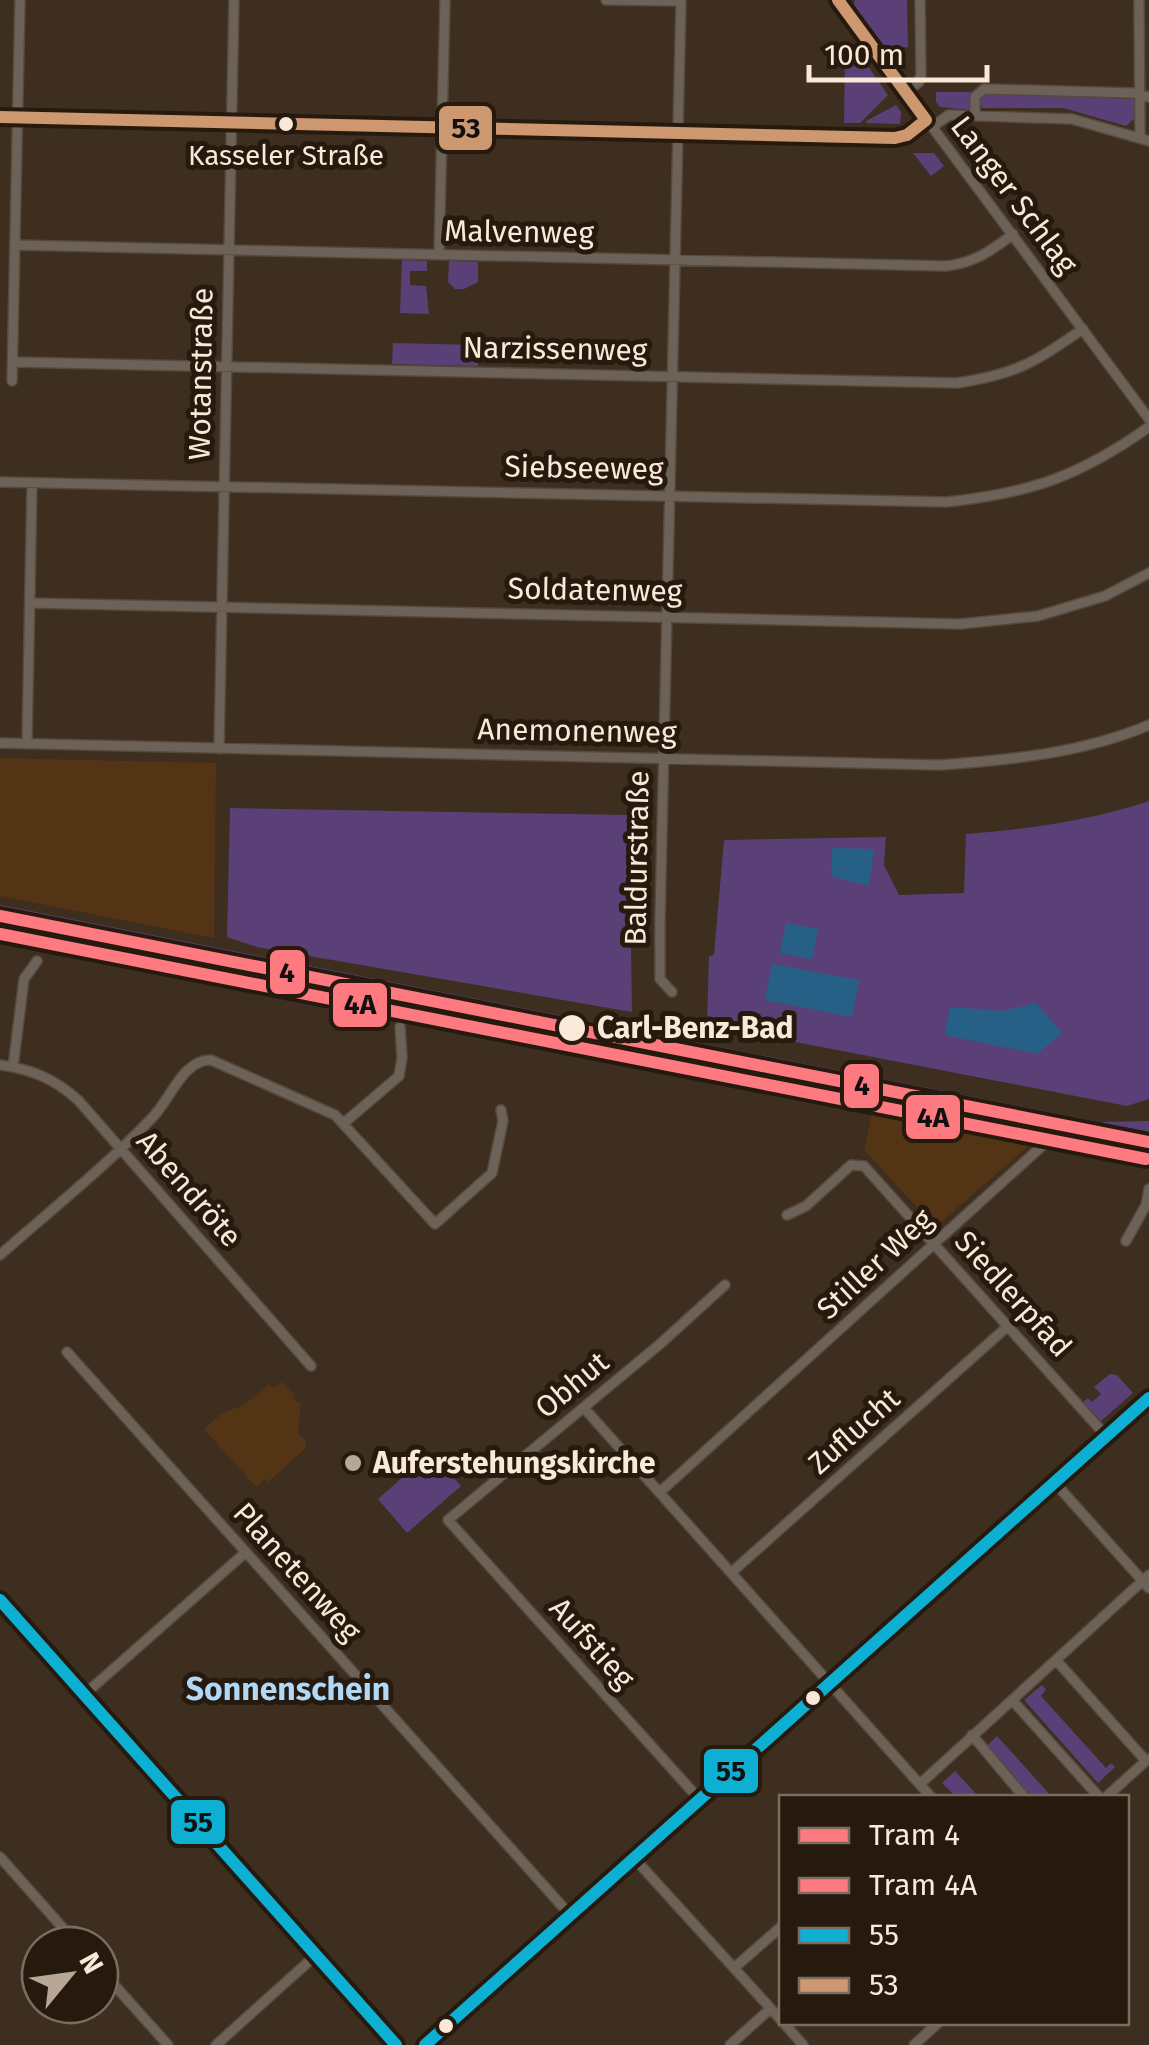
<svg xmlns="http://www.w3.org/2000/svg" width="1149" height="2045" font-family="'Fira Sans',sans-serif">
	<style>
		.built { fill: #533415 }
		.green { fill: #5a4076 }
		.water { fill: #276087 }
		.lines { fill: none; stroke-linecap: round; stroke-linejoin: round }
		.minor-casing { stroke: #56493d; stroke-width: 12 }
		.tertiary-casing { stroke: #56493d; stroke-width: 15 }
		.minor { stroke: #6d6257; stroke-width: 9 }
		.tertiary { stroke: #6d6257; stroke-width: 11 }
		.tram { stroke: #73685d; stroke-width: 2.5 }
		.bus-1-casing { stroke: #26190e; stroke-width: 20 }
		.bus-2-casing { stroke: #26190e; stroke-width: 20 }
		.bus-1 { stroke: #0dafd3; stroke-width: 12 }
		.bus-2 { stroke: #cd976f; stroke-width: 12 }
		.tram-1-casing { stroke: #26190e; stroke-width: 20 }
		.tram-2-casing { stroke: #26190e; stroke-width: 20 }
		.tram-1 { stroke: #fe7a81; stroke-width: 12 }
		.tram-2 { stroke: #fe7a81; stroke-width: 12 }
		.bus-dot { fill: #fae8d8; stroke: #26190e; stroke-width: 4 }
		.poi-dot { fill: #b8a797; stroke: #26190e; stroke-width: 4 }
		.labels { text-anchor: middle; dominant-baseline: central; stroke-width: 10; stroke-linejoin: round; paint-order: stroke }
		.bus-label { font-size: 28px; fill: #fae8d8; stroke: #26190e }
		.street-label { font-size: 30px; fill: #fae8d8; stroke: #26190e }
		.stop-label { font-size: 30px; font-weight: bold; fill: #fae8d8; stroke: #26190e; text-anchor: start }
		.poi-label { font-size: 30px; font-weight: bold; fill: #fae8d8; stroke: #26190e; text-anchor: start }
		.neighbourhood-label { font-size: 32px; font-weight: bold; fill: #b0d8f7; stroke: #26190e }
		.line-badge { stroke: #26190e; stroke-width: 4 }
		.pale-badge-label { font-size: 28px; text-anchor: middle; font-weight: bold; fill: #111 }
	</style>
	<rect width="100%" height="100%" fill="#3d2e1f"/>
	<path class="built" d="M0 758 216 763 214 938 0 896Z
		M877 1106 1038 1136 1039 1137 935 1227 864 1150 873 1109Z
		M282 1382 295 1395 294 1400 301 1403 298 1433 306 1441V1448L268 1482 265 1479 256 1487 204 1429 222 1413 244 1405 269 1384 273 1388Z"/>
	<path class="green" d="M855 0H907L908 47 896 48V54L891 55 853 5Z
		M845 48 856 49 888 95 860 123H844Z
		M936 92H971V110L940 107 936 102Z
		M987 93 1134 99 1136 117 1126 126 1063 108H982L980 100Z
		M896 105 901 112 900 124 867 123 866 121Z
		M913 153H934L944 166 931 176Z
		M402 260 427 261V271H410V285L426 286 429 314 400 313Z
		M449 261 478 262V282L464 289H455L448 282Z
		M393 343 478 345V366L392 364Z
		M1149 801V1099L1127 1106 707 1025 709 956 714 955 724 840 886 837 884 865 899 895 964 893 966 834C1029 829 1089 821 1149 801Z
		M230 808 629 815 632 1012 257 947 227 937Z
		M0 905 1100 1122 1149 1121V1151L0 924Z
		M1110 1374 1117 1375 1133 1393 1101 1421 1083 1402 1088 1398 1092 1402 1101 1394 1094 1387Z
		M431 1452 461 1486 407 1533 378 1499Z
		M1042 1685 1046 1690 1041 1696 1106 1768 1111 1763 1115 1767 1098 1783 1024 1700Z
		M997 1736 1052 1797H1031L986 1747Z
		M955 1771 979 1797H956L942 1783Z"/>
	<path class="water" d="M832 848 874 849 869 886 831 876Z
		M786 923 818 929 812 959 780 953Z
		M772 964 859 980 852 1017 765 1000Z
		M1036 1003 1062 1033 1037 1054 945 1035 950 1007 1003 1011Z"/>
	<g class="lines">
		<g class="minor-casing">
			<path id="minor" d="M606 0 681 1
				M838 0 1149 419
				M1139 0 1140 136
				M906 92 919 82 921 74 920 0
				M975 115V97L984 89 1133 93 1149 97
				M0 117 895 138 907 135 926 120
				M932 127 949 115 1072 119 1149 141
				M15 245 946 266C974 263 991 251 1013 234
				M439 255 445 0
				M13 362 957 383C1017 374 1033 363 1083 329
				M12 381 20 0
				M0 482 947 502C1031 493 1080 476 1149 427
				M30 603 960 624 1038 616 1105 596 1149 573
				M0 743 939 765C1010 760 1083 753 1149 725
				M27 744 32 483
				M219 749 234 0
				M672 992 660 979V918L681 0
				M0 1065C31 1069 55 1079 78 1100L311 1366
				M13 1067 24 979 37 961
				M344 1123 399 1076 402 1058 400 1027
				M787 1215 806 1206 851 1165 864 1166 1107 1437
				M1126 1241 1146 1205 1149 1189
				M0 1255C51 1210 105 1167 152 1118 171 1099 182 1060 211 1060L335 1115 435 1224 492 1173 503 1121 501 1110
				M67 1352 570 1915
				M584 1408 932 1798
				M1055 1483 1149 1588
				M660 1492 1042 1146 1060 1136 1149 1154
				M732 1572 1008 1326
				M0 1600 396 2045
				M1056 1660 1146 1761
				M85 1694 246 1552
				M1013 1701 1100 1798
				M972 1735 1025 1798
				M920 1784 1149 1575
				M1105 1798 1148 1759
				M700 1800 448 1520 660 1344 725 1285
				M0 1857 78 1945
				M634 1858 782 2021
				M734 1968 782 1926
				M100 1969 168 2045
				M783 2022 803 2045
				M216 2045 316 1955
				M730 2045 770 2009
				M914 2045 939 2022"/>
		</g>
		<g class="tertiary-casing">
			<path id="tertiary" d="M425 2045 1149 1398"/>
		</g>
		<use href="#minor" class="minor"/>
		<use href="#tertiary" class="tertiary"/>
		<path class="tram" d="M1106 1133H1149"/>
		<g class="bus-1-casing">
			<path id="bus-1" d="M0 1600 396 2045
				M425 2045 1149 1398"/>
		</g>
		<g class="bus-2-casing">
			<path id="bus-2" d="M838 0 926 120
				M0 117 895 138 907 135 926 120"/>
		</g>
		<use href="#bus-1" class="bus-1"/>
		<use href="#bus-2" class="bus-2"/>
		<g class="tram-1-casing">
			<path id="tram-1" d="M0 916 1149 1142"/>
		</g>
		<g class="tram-2-casing">
			<path id="tram-2" d="M0 934 1146 1159"/>
		</g>
		<use href="#tram-1" class="tram-1"/>
		<use href="#tram-2" class="tram-2"/>
	</g>
	<g class="bus-dot">
		<circle cx="286" cy="124" r="9"/>
		<circle cx="572" cy="1028" r="15"/>
		<circle cx="813" cy="1698" r="9"/>
		<circle cx="446" cy="2026" r="9"/>
	</g>
	<circle class="poi-dot" cx="353" cy="1463" r="10"/>
	<g class="labels">
		<g class="bus-label">
			<text x="286" y="155">Kasseler Straße</text>
		</g>
		<g class="street-label">
			<text transform="translate(1014 195) rotate(53)">Langer Schlag</text>
			<text transform="translate(519 232) rotate(1)">Malvenweg</text>
			<text transform="translate(555 349) rotate(1)">Narzissenweg</text>
			<text transform="translate(201 374) rotate(-89)">Wotanstraße</text>
			<text transform="translate(584 468) rotate(1)">Siebseeweg</text>
			<text transform="translate(595 590) rotate(1)">Soldatenweg</text>
			<text transform="translate(577 731) rotate(1)">Anemonenweg</text>
			<text transform="translate(637 858) rotate(-89)">Baldurstraße</text>
			<text transform="translate(189 1189) rotate(49)">Abendröte</text>
			<text transform="translate(875 1264) rotate(-43)">Stiller Weg</text>
			<text transform="translate(1013 1294) rotate(48)">Siedlerpfad</text>
			<text transform="translate(572 1385) rotate(-40)">Obhut</text>
			<text transform="translate(854 1431) rotate(-42)">Zuflucht</text>
			<text transform="translate(297 1572) rotate(48)">Planetenweg</text>
			<text transform="translate(592 1643) rotate(48)">Aufstieg</text>
		</g>
		<g class="stop-label">
			<text x="597" y="1028">Carl-Benz-Bad</text>
		</g>
		<g class="poi-label">
			<text x="373" y="1463">Auferstehungskirche</text>
		</g>
		<g class="neighbourhood-label">
			<text x="288" y="1689">Sonnenschein</text>
		</g>
	</g>
	<g class="line-badge">
		<rect x="437" y="104" width="57" height="48" rx="10" fill="#cd976f"/>
		<rect x="268" y="948" width="39" height="48" rx="10" fill="#fe7a81"/>
		<rect x="331" y="981" width="58" height="48" rx="10" fill="#fe7a81"/>
		<rect x="842" y="1062" width="39" height="48" rx="10" fill="#fe7a81"/>
		<rect x="904" y="1093" width="58" height="48" rx="10" fill="#fe7a81"/>
		<rect x="702" y="1747" width="58" height="48" rx="10" fill="#0dafd3"/>
		<rect x="169" y="1798" width="58" height="48" rx="10" fill="#0dafd3"/>
	</g>
	<g class="pale-badge-label">
		<text x="466" y="138">53</text>
		<text x="287" y="982">4</text>
		<text x="360" y="1014">4A</text>
		<text x="862" y="1095">4</text>
		<text x="933" y="1127">4A</text>
		<text x="731" y="1781">55</text>
		<text x="198" y="1832">55</text>
	</g>
	<rect x="779" y="1795" width="350" height="230" fill="#26190e" stroke="#7b6c5f" stroke-width="2.5"/>
	<rect x="799" y="1828" width="50" height="15" fill="#fe7a81" stroke="#7b6c5f" stroke-width="2.5"/>
	<text x="869" y="1845" font-size="30" fill="#fae8d8">Tram 4</text>
	<rect x="799" y="1878" width="50" height="15" fill="#fe7a81" stroke="#7b6c5f" stroke-width="2.5"/>
	<text x="869" y="1895" font-size="30" fill="#fae8d8">Tram 4A</text>
	<rect x="799" y="1928" width="50" height="15" fill="#0dafd3" stroke="#7b6c5f" stroke-width="2.5"/>
	<text x="869" y="1945" font-size="30" fill="#fae8d8">55</text>
	<rect x="799" y="1978" width="50" height="15" fill="#cd976f" stroke="#7b6c5f" stroke-width="2.5"/>
	<text x="869" y="1995" font-size="30" fill="#fae8d8">53</text>
	<g transform="translate(70 1975) rotate(61)"><circle r="48" fill="#26190e" stroke="#7b6c5f" stroke-width="2.5"/>
	<path d="M0-8L18 38L0 25L-18 38Z" fill="#b8a797"/>
	<text y="-15" font-size="28" font-weight="bold" text-anchor="middle" fill="#fae8d8">N</text>
	</g>
	<path d="M809 65v15h178v-15" fill="none" stroke="#fae8d8" stroke-width="5"/>
	<text x="824" y="65" font-size="30" fill="#fae8d8" stroke="#26190e" stroke-width="8" paint-order="stroke">100 m</text>
</svg>
